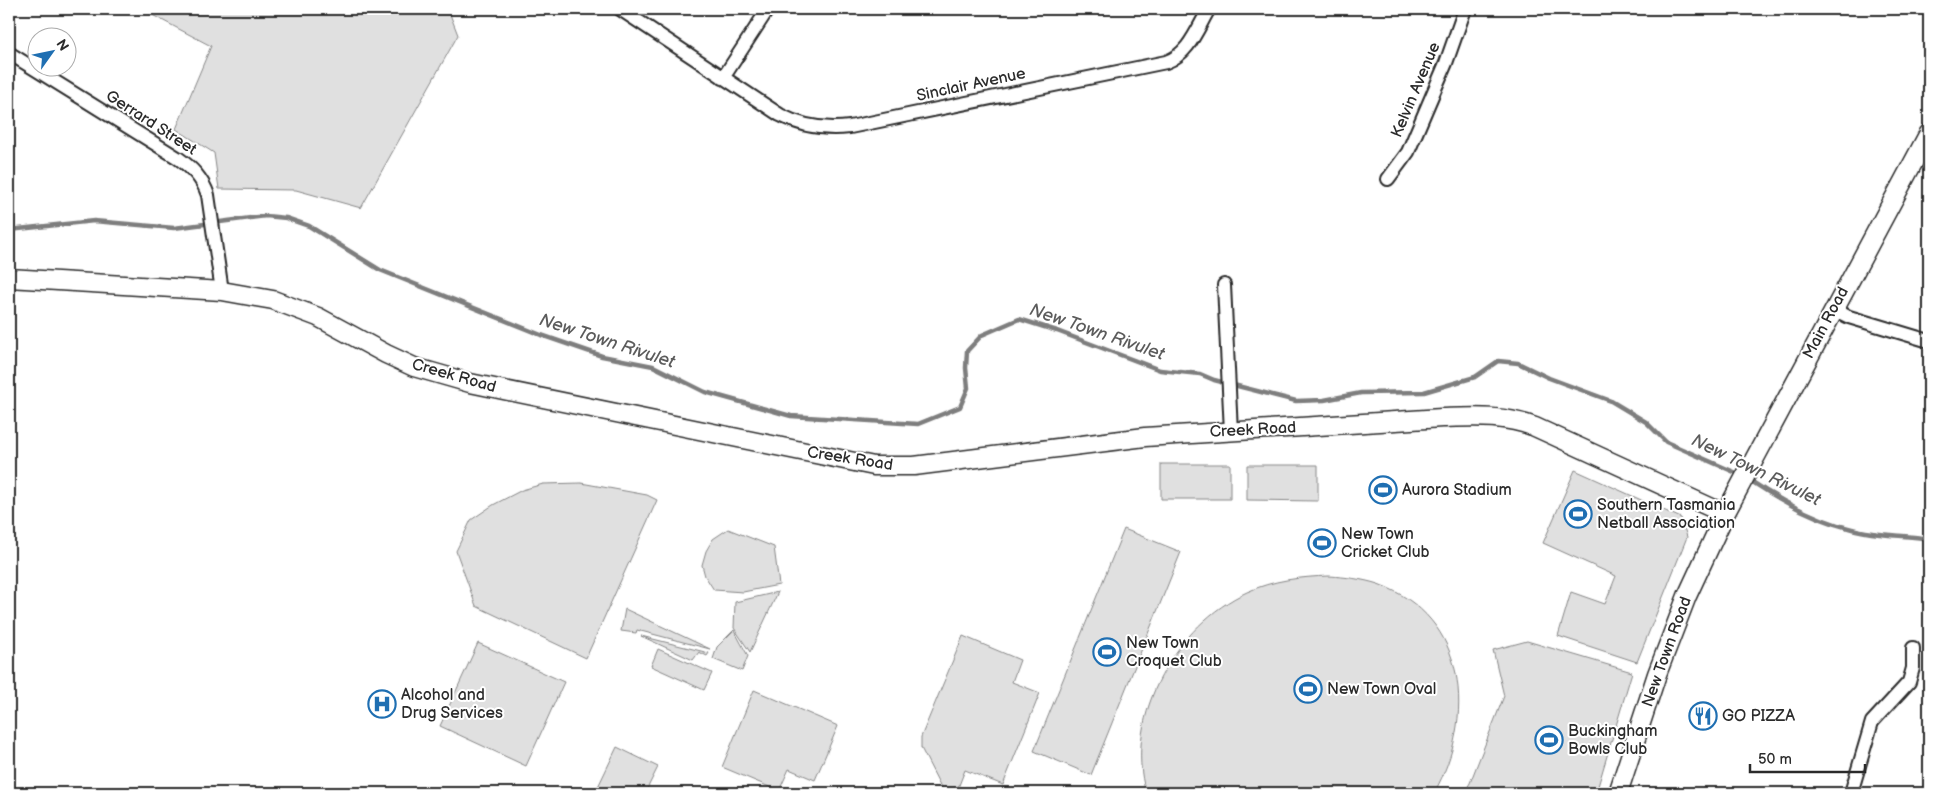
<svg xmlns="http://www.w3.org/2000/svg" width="1938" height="802" font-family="'Balsamiq Sans',sans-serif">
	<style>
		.green { fill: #e0e0e0; stroke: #868686 }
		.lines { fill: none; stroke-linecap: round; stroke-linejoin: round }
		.stream { stroke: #7e7e7e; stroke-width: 4.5 }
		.street-casing { stroke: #2b2b2b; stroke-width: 16 }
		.secondary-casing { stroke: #2b2b2b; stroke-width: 21 }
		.street { stroke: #fff; stroke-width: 12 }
		.secondary { stroke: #fff; stroke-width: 18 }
		.labels { text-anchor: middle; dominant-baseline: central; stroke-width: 4; stroke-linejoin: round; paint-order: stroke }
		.street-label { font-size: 16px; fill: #2b2b2b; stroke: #fff }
		.poi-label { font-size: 16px; fill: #2b2b2b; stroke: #fff; text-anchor: start }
		.water-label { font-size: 18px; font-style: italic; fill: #5c5c5c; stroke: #fff }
	</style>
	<rect width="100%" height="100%" fill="#fff"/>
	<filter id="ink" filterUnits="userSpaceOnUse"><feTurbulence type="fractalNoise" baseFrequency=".02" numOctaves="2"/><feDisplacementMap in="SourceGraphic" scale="10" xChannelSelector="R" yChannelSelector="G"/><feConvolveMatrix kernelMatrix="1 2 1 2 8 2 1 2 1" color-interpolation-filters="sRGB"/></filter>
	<g filter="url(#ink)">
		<path class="green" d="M141 9H448L458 35 361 208 296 190 219 189 214 153 176 129 211 46Z
			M1161 464H1230V499H1161Z
			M1247 465H1318V501L1247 500Z
			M1575 470 1681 518 1687 537 1637 662 1558 636 1571 592 1605 604 1616 576 1543 543Z
			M581 483 647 495 657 500 586 658 476 606 456 551 471 520 493 505 522 490 543 484Z
			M728 529 774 547 779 585 743 592 714 590 705 576 702 565 706 551 713 539Z
			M1124 529 1181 552 1091 775 1034 751Z
			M1329 576C1346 577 1362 579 1378 584 1469 617 1476 719 1434 793H1146C1123 716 1177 624 1247 592 1273 580 1301 577 1329 576Z
			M778 592 750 652 734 628 735 602Z
			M625 609 710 649 637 630 636 633 621 631Z
			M734 630 748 656 742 671 713 659 717 647Z
			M641 636 709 653 707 656 699 652 693 660Z
			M963 636 1020 660 1012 682 1040 693 1003 785 965 770 956 793H944L921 748V737Z
			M1527 641 1632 672 1596 793H1464L1470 783 1504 696 1493 650Z
			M478 643 564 682 526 766 440 726Z
			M658 649 712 673 704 690 651 666Z
			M754 690 838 726 815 780 789 769 779 791 722 767Z
			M617 747 658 767 645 793H595Z"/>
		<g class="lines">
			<path class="stream" d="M9 230 94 221 174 228 266 216 286 218 309 226 380 270 541 335 602 356 653 366 705 392 791 416 918 424 960 407 968 388 966 368 967 351 982 335 1019 319 1057 331 1160 370 1200 374 1214 380 1296 401 1324 400 1361 393 1424 392 1475 377 1498 361 1518 363 1549 378 1611 401 1646 422 1666 442 1741 475
				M1748 479C1779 500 1815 520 1852 529 1877 536 1904 535 1929 539"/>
			<g class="street-casing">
				<path id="street" d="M620 9 780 115C803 127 825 130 850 127L1166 62C1189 54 1197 29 1209 9
					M9 53 178 158C192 168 202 178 208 195L222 291
					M723 78 768 9
					M1388 179 1408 152 1446 63 1465 9
					M1224 285 1231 432
					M1833 309 1849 317 1929 341
					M1851 793 1872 722 1909 682 1913 668V648"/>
			</g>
			<g class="secondary-casing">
				<path id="secondary" d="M9 278 222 291 273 300 318 317 386 354 414 367 470 383 874 466H914L1145 437 1442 418C1475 417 1504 415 1535 427L1725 514
					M1618 793 1657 674 1687 596 1725 514 1929 133"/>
			</g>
			<use href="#street" class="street"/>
			<use href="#secondary" class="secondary"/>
		</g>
	</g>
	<defs>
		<g id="stadium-ring" transform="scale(1.4375)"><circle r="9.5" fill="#fff" stroke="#1f6fb2" stroke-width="1.5"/><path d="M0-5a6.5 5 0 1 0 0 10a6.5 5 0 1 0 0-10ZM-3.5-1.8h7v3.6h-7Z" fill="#1f6fb2"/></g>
		<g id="hospital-ring" transform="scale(1.4375)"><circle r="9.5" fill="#fff" stroke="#1f6fb2" stroke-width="1.5"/><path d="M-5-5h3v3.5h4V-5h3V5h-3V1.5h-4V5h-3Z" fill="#1f6fb2"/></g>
		<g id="restaurant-ring" transform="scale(1.4375)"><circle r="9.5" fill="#fff" stroke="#1f6fb2" stroke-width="1.5"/><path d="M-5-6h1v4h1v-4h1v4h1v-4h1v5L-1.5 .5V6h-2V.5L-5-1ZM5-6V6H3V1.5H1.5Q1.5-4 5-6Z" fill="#1f6fb2"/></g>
	</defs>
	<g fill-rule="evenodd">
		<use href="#stadium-ring" x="1383" y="490"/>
		<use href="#stadium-ring" x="1578" y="514"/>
		<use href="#stadium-ring" x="1322" y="543"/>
		<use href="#stadium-ring" x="1107" y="652"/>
		<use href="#stadium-ring" x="1308" y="689"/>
		<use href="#hospital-ring" x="382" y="704"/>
		<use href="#restaurant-ring" x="1703" y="716"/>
		<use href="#stadium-ring" x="1549" y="740"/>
	</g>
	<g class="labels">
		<g class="street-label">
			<text transform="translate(971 85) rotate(-12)">Sinclair Avenue</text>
			<text transform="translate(1416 90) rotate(-67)">Kelvin Avenue</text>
			<text transform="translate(151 123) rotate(33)">Gerrard Street</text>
			<text transform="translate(1826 323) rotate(-62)">Main Road</text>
			<text transform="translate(454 376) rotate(16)">Creek Road</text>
			<text transform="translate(1253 430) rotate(-3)">Creek Road</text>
			<text transform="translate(850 459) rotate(9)">Creek Road</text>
			<text transform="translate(1667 652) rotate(-70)">New Town Road</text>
		</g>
		<g class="poi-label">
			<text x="1402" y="490">Aurora Stadium</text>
			<text x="1597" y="505">Southern Tasmania<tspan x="1597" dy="18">Netball Association</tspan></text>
			<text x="1341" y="534">New Town<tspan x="1341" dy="18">Cricket Club</tspan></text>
			<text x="1126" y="643">New Town<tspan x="1126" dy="18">Croquet Club</tspan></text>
			<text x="1327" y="689">New Town Oval</text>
			<text x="401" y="695">Alcohol and<tspan x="401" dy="18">Drug Services</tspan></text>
			<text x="1722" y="716">GO PIZZA</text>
			<text x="1568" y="731">Buckingham<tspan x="1568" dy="18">Bowls Club</tspan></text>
		</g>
		<g class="water-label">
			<text transform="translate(1097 332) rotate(19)">New Town Rivulet</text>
			<text transform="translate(607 341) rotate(18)">New Town Rivulet</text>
			<text transform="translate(1756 470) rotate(26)">New Town Rivulet</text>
		</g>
	</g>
	<rect width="1938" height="802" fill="none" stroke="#fff" stroke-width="30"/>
	<rect x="15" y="15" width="1908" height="772" fill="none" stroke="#2b2b2b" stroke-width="2" filter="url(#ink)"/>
	<g transform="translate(52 52) rotate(57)"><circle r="24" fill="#ffffff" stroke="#aaaaaa"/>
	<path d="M0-4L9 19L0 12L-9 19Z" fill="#1f6fb2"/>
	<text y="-8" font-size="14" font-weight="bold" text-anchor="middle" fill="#2b2b2b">N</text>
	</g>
	<path d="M1750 764v8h115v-8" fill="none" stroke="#2b2b2b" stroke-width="2.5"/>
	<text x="1758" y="764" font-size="15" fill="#2b2b2b" stroke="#ffffff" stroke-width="4" paint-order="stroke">50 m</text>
</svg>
